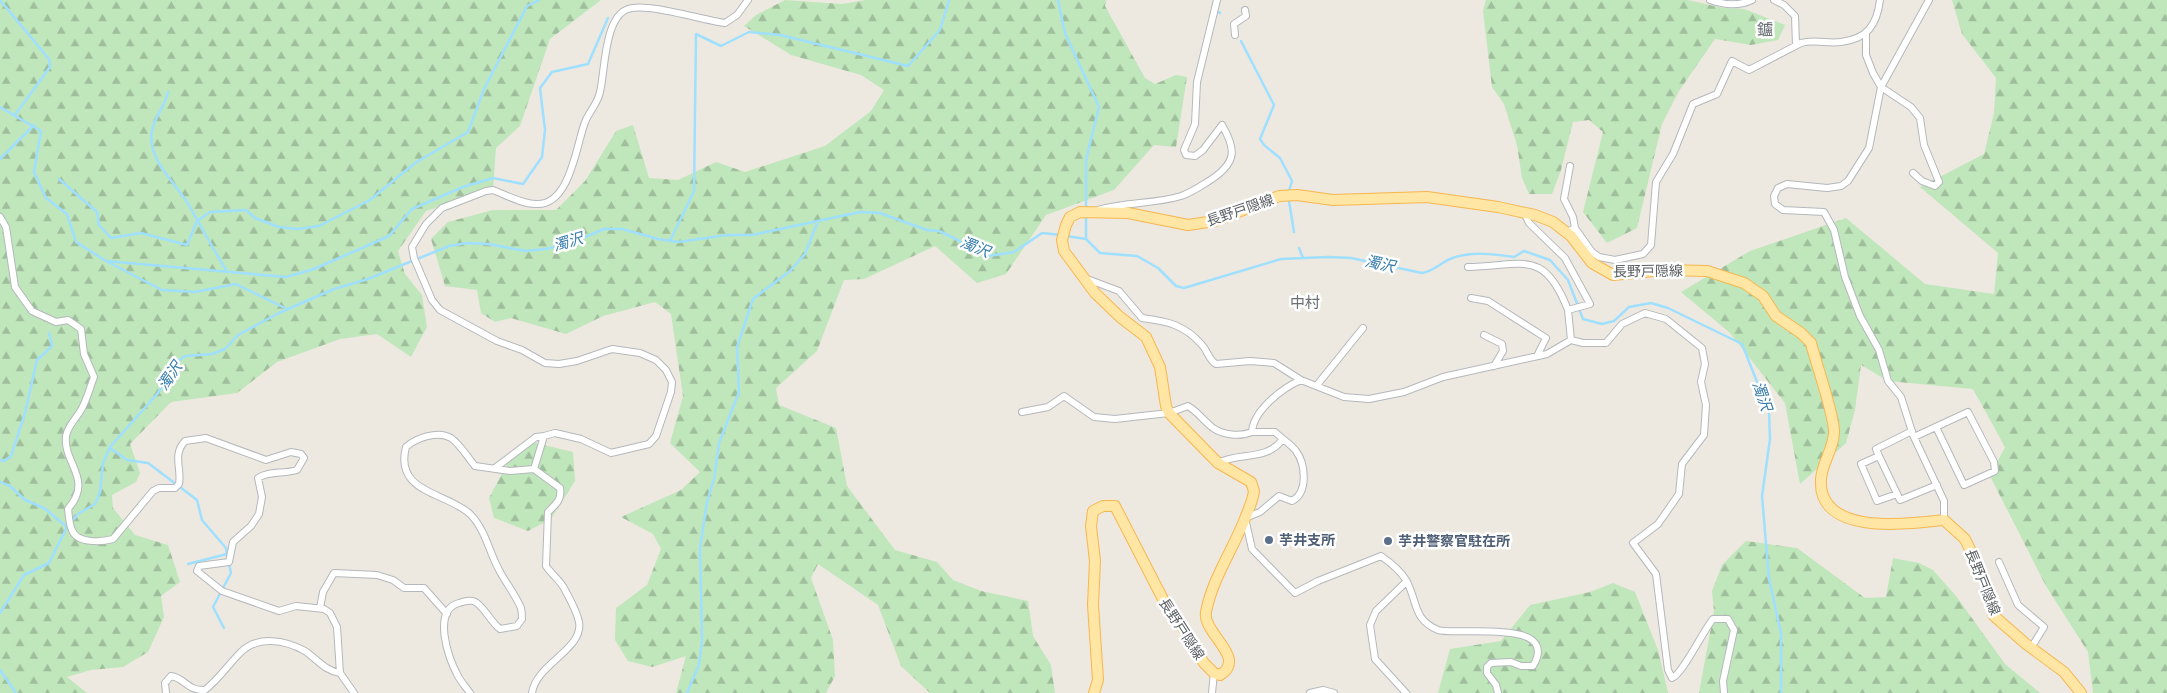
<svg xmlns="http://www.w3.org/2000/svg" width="2167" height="693" font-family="'Work Sans','Noto Sans JP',sans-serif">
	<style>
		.forest { fill: url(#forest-firs) }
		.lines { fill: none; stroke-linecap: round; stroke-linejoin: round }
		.stream { stroke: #9fdfff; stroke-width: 2.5 }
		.street-casing { stroke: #b4b8bc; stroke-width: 8 }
		.primary-casing { stroke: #f7b64f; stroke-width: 12 }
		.street { stroke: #fff; stroke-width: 6 }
		.primary { stroke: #ffe6a4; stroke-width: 10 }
		.service-dot { fill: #5c6f8a; stroke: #fff; stroke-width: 2 }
		.labels { text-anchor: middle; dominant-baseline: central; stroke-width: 5; stroke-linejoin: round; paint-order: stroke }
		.street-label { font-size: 14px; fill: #595e62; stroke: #fff }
		.service-label { font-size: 14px; font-weight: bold; fill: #4e5e75; stroke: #fff; text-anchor: start }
		.water-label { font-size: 15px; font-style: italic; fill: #367cac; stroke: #fff }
		.neighbourhood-label { font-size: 15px; fill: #6a7074; stroke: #fff }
		.quarter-label { font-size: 16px; fill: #6a7074; stroke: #fff }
	</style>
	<defs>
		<pattern id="forest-firs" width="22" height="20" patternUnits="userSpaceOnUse" patternTransform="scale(1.25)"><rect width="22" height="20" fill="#c0e6bb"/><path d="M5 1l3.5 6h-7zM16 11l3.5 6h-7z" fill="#9fbe9b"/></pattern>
	</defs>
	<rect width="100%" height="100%" fill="#ede9e0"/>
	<path class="forest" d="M0 0H601L550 39 520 126 496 148 493 190 426 211 398 251 405 274 422 295 427 327 411 357 377 334 340 339 277 362 237 393 171 402 130 444 140 473 136 482 112 495 113 508 135 535 168 545 180 582 161 596 164 617 148 652 123 667 91 670 67 677 87 693H0Z
		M785 0 842 4 866 0H1106L1105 6 1145 78 1155 84 1176 75 1187 77 1176 147 1154 145 1114 190 1046 215 1006 274 977 283 935 246 864 279 844 280 817 351 776 388 779 405 836 428 847 486 895 550 937 562 953 580 981 591 1028 601 1033 636 1051 665 1055 693H930L901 666 878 605 818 564 811 578 833 640 835 676 826 693H676L686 656 652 667 628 661 615 640 616 608 647 585 661 549 653 534 621 517 681 490 700 472 670 443 683 396 671 314 655 302 603 316 566 334 511 318 495 322 481 313 477 290 445 286 431 239 448 222 493 210H556L585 181 616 131 633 125 649 178 678 180 716 162 745 172 825 146 871 111 884 90 861 75 791 55 744 26 756 15Z
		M1486 0H1688L1723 8 1744 9 1785 25 1778 40 1751 45 1715 39 1679 91 1662 124 1637 228 1607 243 1583 212 1603 132 1589 120 1573 122 1561 170 1552 194H1529L1522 178 1517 145 1504 104 1492 87 1483 11Z
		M1952 0H2167V693H2093L2088 652 2046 586 1990 476 2005 447 1973 389 1888 381 1861 365 1855 410 1846 443 1800 484 1785 403 1730 333 1681 292 1750 251 1846 218 1925 284 1994 294 1998 253 1920 187 1984 154 1994 113 1996 78 1962 34Z
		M535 443 573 452 575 481 551 519 528 531 494 518 489 498 514 451Z
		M1746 541 1797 548 1865 598 1886 597 1893 558 1919 563 1933 570 1956 596 2005 664 2040 693H1699L1714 611 1712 591 1722 565Z
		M1613 583 1635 592 1658 650 1668 693H1438L1450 649 1501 641 1530 605 1590 592Z"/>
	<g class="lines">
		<path class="stream" d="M0 0 49 59 50 67 15 115
			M1058 0 1065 33 1099 107 1086 160V209
			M1219 12 1220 13
			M1241 41 1274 105 1260 139 1264 145 1280 158 1292 181 1289 191
			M168 92C165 106 155 117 152 130 146 160 178 185 190 207 202 228 213 249 226 270
			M0 107 41 131 34 172 46 198 67 214 76 242 106 261 162 290 195 292 236 284 287 309
			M0 159 34 125
			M59 179 97 212 99 225 111 238 141 233 187 245 197 221 210 212 246 210 255 218 279 227 298 229 319 226 370 200 415 163 468 132 484 89 527 6 539 0
			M1289 201 1294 232
			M1066 236 1086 239 1100 253 1137 256 1158 268 1176 286 1184 288 1281 259 1328 257 1351 258 1422 273C1434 271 1439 264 1450 259 1470 251 1493 254 1514 257L1524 251 1550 260 1568 280 1583 319 1602 324 1614 321 1629 307 1651 303 1668 308 1742 344 1769 412 1770 439 1762 496 1769 579 1781 633V693
			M1086 239V214
			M670 241 694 191 696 34 721 46 749 32 780 35 908 66 940 30 949 0
			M1299 248 1303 258
			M106 261 286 277 314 269 389 236 412 209 463 187 493 178 523 184 542 157 545 130 540 88 552 72 588 64 608 18
			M110 448 127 460 148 463 197 500 202 520 226 548 227 556
			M0 460 4 461 11 456 25 413 37 360 52 346 49 333
			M0 482 10 486 25 500 44 508 67 527 78 514 95 504 100 492 103 463 110 447 158 393 177 362 185 356 212 354 225 349 238 335 279 313 334 289 368 279 449 246 467 243 488 244 526 251 545 249 569 244 604 229H622L658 239 678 242 727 235H752L860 212 880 213 927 230 939 231 958 240 972 250 989 256 1014 252 1042 233 1061 235
			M188 564 227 554
			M0 613 24 575 49 563 67 527
			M224 628 213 607 231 573 229 564
			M0 670 16 693
			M687 693 699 665 702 640 700 548 707 502 714 479 719 443 739 392 737 347 753 299 790 271 805 254 818 221"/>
		<g class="street-casing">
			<path id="street" d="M1710 0C1724 5 1739 6 1752 0
				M1774 0 1784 5 1795 16 1796 45
				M1929 0 1881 87 1869 148 1848 181 1841 186 1827 188 1787 184 1778 188 1774 196 1775 204 1783 210 1824 212 1834 230 1845 277 1860 316 1879 350 1888 381 1901 397 1913 435 1944 501V520
				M1866 33V55L1873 73 1881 87 1911 107 1920 118 1924 145 1939 182 1935 186 1922 181 1913 173
				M1235 35 1234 24 1246 16 1245 10
				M1570 166 1564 199 1573 217 1575 228
				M1098 210C1126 202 1155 204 1181 196 1193 192 1202 185 1212 179 1237 162 1236 149 1222 125L1203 150 1195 156 1186 155 1184 150 1195 124 1197 82 1217 0
				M1524 212 1529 223 1565 258 1590 304 1568 310 1571 340
				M0 217 6 227 15 287 32 311 56 322 68 320 81 329 84 354 94 377C90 387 87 400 81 410 76 419 68 425 66 436 63 464 94 479 68 509 69 516 69 524 72 530 77 544 102 542 113 539L153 491 159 488H175L179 484C182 469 172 455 185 441L206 438 266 460 291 452 301 454 304 458 297 470C284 474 268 471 258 478L262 497 259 514 251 526 233 542 229 562 199 566 197 571 222 591 279 611 296 606 324 609 330 613 337 627 340 673 354 693
				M1567 232 1575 228 1592 252 1599 257 1615 260 1643 254 1651 245 1656 182 1673 154 1693 104 1717 94 1732 61 1749 70 1801 43C1815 39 1827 44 1841 42 1867 39 1877 25 1880 0
				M1468 267C1523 266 1544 248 1568 310
				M1087 279 1119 291 1142 318C1167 321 1185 325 1202 345 1208 351 1208 359 1216 364L1250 361 1274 363 1301 380 1344 397 1369 399 1404 392 1443 377 1547 354 1571 340 1583 343H1606L1622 324 1645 313 1666 319 1702 348 1705 364 1701 382 1706 405 1704 435 1682 464 1679 494 1658 524 1633 543 1656 574 1668 670 1672 678C1682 675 1703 631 1713 619H1728L1734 630 1723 681 1724 693
				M1471 298 1488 301 1546 338 1537 356
				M1484 335 1502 344 1503 351 1494 366
				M1301 380C1282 388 1253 411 1252 432H1275C1281 438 1291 444 1296 451 1305 463 1309 492 1292 501L1279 496 1260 512 1245 518 1252 549 1295 593 1318 581 1381 556C1391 563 1400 570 1406 580 1418 601 1412 619 1438 630 1454 636 1562 617 1533 666H1521L1511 662 1491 663 1487 667V673L1496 685 1498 693
				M1317 385 1363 328
				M1022 412 1048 407 1064 396 1094 417 1115 419 1169 413 1188 406C1198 412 1204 421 1213 428 1223 435 1240 437 1252 432
				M1912 431 1876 449 1879 456 1900 500 1937 485
				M1914 437 1968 412 1994 462 1995 471 1964 485 1936 427
				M1879 456 1861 464 1877 501 1897 494
				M1218 463C1238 452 1267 461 1282 440
				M495 468 536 437 544 436
				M534 469 544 436 555 433 581 439 611 453 649 444 656 436 671 392 672 382 666 370 656 360 640 353 612 349 577 361 559 364 545 363 522 350 497 341 440 310 432 300 414 258 412 247 426 224 442 208 486 191 493 190C506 195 522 204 536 204 570 206 576 146 585 122 589 112 598 103 600 92 605 72 604 17 628 9 647 2 701 20 725 23L737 15 748 0
				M1999 562 2018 605 2044 627 2031 648
				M320 608 323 592 334 573 377 575 393 580 404 588H424L447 614
				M166 693 165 683 171 676C185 678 187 691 205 690 219 679 228 665 240 653 257 635 285 640 305 651 317 659 325 671 340 673
				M470 693C466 687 460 681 457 674 448 658 432 610 459 603 465 601 472 599 477 603 486 610 491 622 500 629L517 626 522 619C522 615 522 612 521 608 515 594 505 582 498 568 489 551 485 529 470 514 446 492 394 493 406 447 416 438 438 430 451 438 460 444 468 458 475 466L510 471 534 469 560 488C562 500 556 504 548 512L546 566C552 575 561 581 565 590 570 599 577 612 579 622 584 649 536 664 532 693
				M1212 693 1214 673
				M1310 693 1323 690 1334 693
				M1406 693 1375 659 1370 625 1376 611 1406 582"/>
		</g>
		<g class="primary-casing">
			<path id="primary" d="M1094 693 1098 680 1093 605 1095 561 1091 526 1093 511 1103 506H1115L1168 609 1182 626 1204 663 1214 673 1220 675C1248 658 1202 633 1206 612 1212 579 1234 548 1246 516 1249 508 1253 500 1254 491L1251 482 1218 463 1169 413 1166 406 1160 367 1146 337 1120 317 1095 293 1064 251 1062 240 1066 225 1070 217 1080 212 1128 213 1188 225 1215 221 1279 196 1297 195 1333 200 1427 197 1498 207 1535 215 1553 222 1571 236 1592 263 1613 275 1664 270 1707 271 1744 283 1763 296 1776 316 1801 333 1811 343C1816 364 1834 413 1834 432 1834 448 1822 463 1821 479 1817 537 1910 524 1944 520L1965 539 1986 583 1994 616 2026 644 2064 672 2081 693"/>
		</g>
		<use href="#street" class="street"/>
		<use href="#primary" class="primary"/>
	</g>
	<g class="service-dot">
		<circle cx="1269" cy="540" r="5"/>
		<circle cx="1388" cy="541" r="5"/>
	</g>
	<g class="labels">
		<g class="street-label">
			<text transform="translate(1240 210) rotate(-19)">長野戸隠線</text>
			<text transform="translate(1648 271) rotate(-1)">長野戸隠線</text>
			<text transform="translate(1983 582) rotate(68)">長野戸隠線</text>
			<text transform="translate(1182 629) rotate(57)">長野戸隠線</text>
		</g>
		<g class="service-label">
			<text x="1279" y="540">芋井支所</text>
			<text x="1398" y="541">芋井警察官駐在所</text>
		</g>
		<g class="water-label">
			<text transform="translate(568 242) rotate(-16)">濁沢</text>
			<text transform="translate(975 247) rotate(22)">濁沢</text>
			<text transform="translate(1380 264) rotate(12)">濁沢</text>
			<text transform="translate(170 376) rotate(-55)">濁沢</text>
			<text transform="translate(1762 396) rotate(71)">濁沢</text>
		</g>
		<g class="neighbourhood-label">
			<text x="1305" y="303">中村</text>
		</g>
		<g class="quarter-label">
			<text x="1765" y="29">鑪</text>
		</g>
	</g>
</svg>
